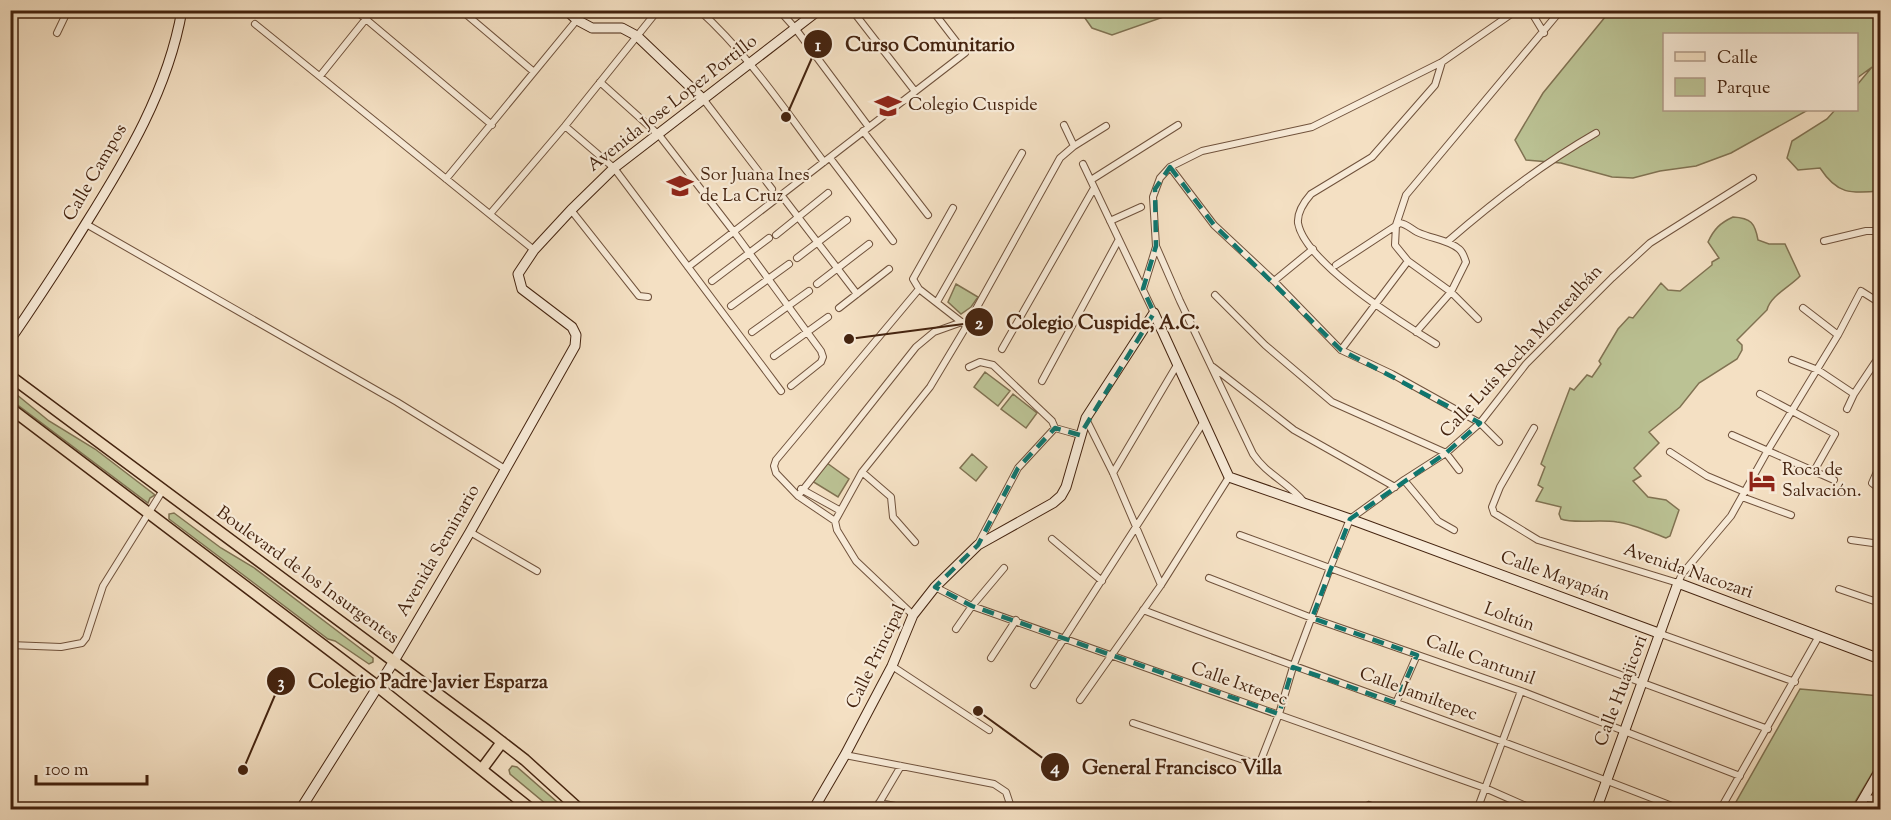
<svg xmlns="http://www.w3.org/2000/svg" width="1891" height="820" font-family="'Sorts Mill Goudy',serif">
	<style>
		.green { fill: #bbc294; stroke: #807252; stroke-width: 1.5 }
		.lines { fill: none; stroke-linecap: round; stroke-linejoin: round }
		.street-casing { stroke: #70523c; stroke-width: 8 }
		.secondary-casing { stroke: #44230f; stroke-width: 11 }
		.primary-casing { stroke: #44230f; stroke-width: 13 }
		.street { stroke: #f8ebd8; stroke-width: 6 }
		.secondary { stroke: #f8ebd8; stroke-width: 9 }
		.primary { stroke: #f4e0c3; stroke-width: 10 }
		.marked { fill: none; stroke: #0f766e; stroke-width: 4.5; stroke-dasharray: 12 8; stroke-linejoin: round }
		.labels { text-anchor: middle; dominant-baseline: central; stroke-width: 4.5; stroke-linejoin: round; paint-order: stroke }
		.street-label { font-size: 18px; fill: #44230f; stroke: #f8ebd8 }
		.poi-label { font-size: 18px; fill: #44230f; stroke: #f8ebd8; text-anchor: start }
		.leader { fill: none; stroke: #44230f; stroke-width: 2 }
		.callout-dot { fill: #44230f; stroke: #f8ebd8; stroke-width: 2 }
		.mark-label { font-size: 18px; text-anchor: middle; font-weight: bold; fill: #fff }
		.callout-label { font-size: 20px; text-anchor: middle; font-weight: bold; fill: #44230f; stroke: #f8ebd8; stroke-width: 4.5; stroke-linejoin: round; paint-order: stroke }
	</style>
	<rect width="100%" height="100%" fill="#f4e0c3"/>
	<filter id="stains"><feTurbulence type="fractalNoise" baseFrequency=".00333" numOctaves="4"/><feColorMatrix values="0 0 0 0 .2 0 0 0 0 .09 0 0 0 0 .02 0 0 0 .5 -.17"/></filter>
	<radialGradient id="worn" r=".72"><stop offset=".6" stop-color="#630" stop-opacity="0"/><stop offset="1" stop-color="#630" stop-opacity=".3"/></radialGradient>
	<path class="green" d="M1080 11H1079H1239L1194 17 1169 15 1112 35 1092 28Z
		M1610 11H1880V191C1850 194 1837 194 1820 168L1798 170 1787 158 1792 141 1827 119 1835 110H1856L1857 85 1872 67 1857 78 1856 34H1664V110H1808L1731 153 1696 166 1660 171 1633 178 1612 177 1561 163 1526 160 1515 140 1543 93Z
		M1733 217C1751 218 1755 223 1758 240L1769 244H1785L1800 276C1791 286 1770 296 1767 310L1737 340 1742 345V350L1737 359 1699 383 1680 407 1649 432 1659 443 1634 468 1641 476 1633 481 1648 497 1666 500 1679 510 1670 536 1666 538C1650 532 1633 524 1617 522 1600 519 1573 524 1561 519L1559 514 1561 507 1536 501 1543 488 1538 485 1545 467 1541 464 1570 388 1574 390 1587 375 1592 377 1601 364 1599 361 1618 329 1629 317 1633 318 1661 283 1668 290 1680 291 1712 265V262L1719 258 1708 242C1714 229 1720 223 1733 217Z
		M956 284 978 297 971 307 961 314 948 302Z
		M985 372 1010 391 998 406 974 387Z
		M11 390 49 421 95 449 155 495 150 498 148 503 11 400Z
		M1013 394 1037 413 1026 428 1001 409Z
		M972 454 987 467 976 481 960 468Z
		M827 463 849 479 838 497 812 481Z
		M174 513 221 548 253 567 373 658V662L369 664 335 641 328 639 169 519V514Z
		M1800 689 1880 696V760L1851 809H1732Z
		M512 766 517 767 565 809H552L510 774 509 770Z"/>
	<g class="lines">
		<g class="street-casing">
			<path id="street" d="M355 10 492 125
				M461 10 534 72
				M699 10C748 54 785 110 824 162
				M779 10 795 28 868 126
				M852 10 914 90
				M1011 10 1014 14
				M1530 10 1544 33
				M255 24 534 250
				M57 33 68 10
				M320 76 373 10
				M600 82 659 135 734 232 821 351 823 357 821 362 791 386
				M704 100 772 189
				M1064 125 1074 146
				M565 126 614 168 781 391
				M863 131 928 215
				M830 158 893 241
				M1083 164 1154 313
				M1170 167 1214 225 1274 281 1341 350 1392 374 1480 423 1499 442
				M446 179 585 10
				M1091 180 1178 125
				M782 196 857 294
				M953 208 913 279 919 289 964 324
				M571 210 639 296 648 297
				M490 214 565 126 658 10
				M1110 221 1141 207
				M86 224 397 402 505 469
				M776 235 828 193
				M1824 241 1866 231H1880
				M1447 242C1494 201 1542 164 1596 133
				M797 258 847 220
				M1336 265 1400 223C1407 224 1411 229 1417 232 1431 239 1447 239 1459 249 1463 252 1464 257 1466 262L1451 292 1416 332
				M688 267 965 53 932 10
				M712 281 769 238
				M1274 281 1313 249
				M817 284 869 244
				M1143 289 1156 247
				M1215 295 1265 345 1332 402 1446 453 1459 470
				M937 302 1022 153
				M731 306 789 264
				M839 308 889 269
				M1803 308 1838 335
				M1478 319 1451 292 1408 261 1395 245 1396 225 1406 195 1561 10
				M752 332 809 291
				M1436 344C1402 323 1305 263 1298 223 1297 212 1304 202 1311 194L1372 157 1435 85 1442 62
				M1002 349 1094 188
				M1341 350 1408 261
				M774 356 828 317
				M1792 360 1818 370 1854 394
				M969 367 980 362 993 365 1052 421 1055 428 1080 435
				M1213 367 1294 430 1395 487
				M1042 381 1118 241
				M1760 394 1835 434 1814 471
				M1847 409 1854 394 1880 355
				M1086 419 1113 473 1161 585
				M1534 428 1500 487 1492 507 1494 513 1538 540 1678 583 1682 574 1731 516 1768 450 1838 335 1861 291 1880 303
				M1732 435 1834 480
				M1670 452 1707 476 1745 492
				M1880 465 1872 483 1880 489
				M862 472 891 497 893 517 915 542
				M1113 473 1177 365
				M1404 480 1438 521 1454 530
				M801 489 839 510
				M798 496 916 347 934 332 962 322
				M1742 497 1791 515
				M1304 502C1288 482 1267 475 1253 454L1180 301 1156 246 1153 197 1160 178 1170 167 1202 151 1312 127 1442 62 1517 10
				M835 521 862 472 930 387 966 327 1060 158 1074 146 1106 126
				M470 532 537 571
				M1240 535 1768 729
				M1052 539 1102 581
				M1851 540 1880 544
				M978 544 1018 468 1055 428
				M1209 578 1312 618 1521 691 1740 776
				M935 587 972 606 1485 788 1535 810
				M1839 589 1880 603
				M1143 610C1322 678 1504 739 1682 810
				M913 615 856 561 837 530 835 521 798 496 776 473 774 466 776 460 919 289
				M956 629 972 606 1004 568
				M1661 634 1795 682
				M10 645 61 647 82 643 86 638 103 586 163 490
				M991 658 1016 620
				M892 666 989 730
				M1034 685 1203 423
				M1080 700 1161 585 1229 477
				M1396 703 1417 655
				M1133 723 1259 765 1279 714 1293 667 1330 568 1350 519 1404 480 1446 453 1480 423 1526 364 1612 278 1650 243 1753 178
				M845 755 994 784 1006 792 1012 810
				M1864 798 1880 799
				M879 803 917 810
				M1369 805 1381 810
				M1111 809 1112 810
				M875 810 901 766
				M1477 810 1521 691
				M1720 810 1819 636"/>
		</g>
		<g class="secondary-casing">
			<path id="secondary" d="M566 10 577 20 592 28H622L637 36 704 100
				M1154 313 1229 477 1350 519 1661 634
				M10 340C36 302 61 264 85 225 127 158 168 90 182 10
				M300 810 394 661 470 532 575 346 576 335 572 327 522 289 518 274 534 250 571 210 614 168 819 10
				M813 810 845 755 892 666 913 615 935 587 978 545 1053 503 1061 496 1066 487 1086 418 1154 313
				M1596 810 1678 583 1880 659
				M1857 810 1880 770"/>
		</g>
		<g class="primary-casing">
			<path id="primary" d="M10 376 485 729 525 760 580 810
				M10 408 377 686 532 810
				M482 769 502 742"/>
		</g>
		<use href="#street" class="street"/>
		<use href="#secondary" class="secondary"/>
		<use href="#primary" class="primary"/>
	</g>
	<path class="marked" d="M1170 167 1214 225 1341 350 1480 423 1446 453 1350 519 1312 618 1417 655 1396 703 1293 667 1279 714 972 606 935 587 978 545 1018 468 1055 428 1080 435 1154 313 1143 289 1156 246 1155 189Z"/>
	<defs>
		<g id="school-bare" transform="scale(2.07)"><path d="M0-5L7-2L0 1L-7-2ZM-4 1L0 2.5L4 1V4Q0 6-4 4Z" fill="#8f2418" stroke="#f8ebd8" stroke-width="2.5" paint-order="stroke"/></g>
		<g id="hotel-bare" transform="scale(2.07)"><path d="M-6-4.5h1.5V1H6V5H4.5V3h-9V5H-6ZM-4 0a1.8 1.8 0 1 1 3.6 0ZM.5 0V-2.5h3Q6-2.5 6 0Z" fill="#8f2418" stroke="#f8ebd8" stroke-width="2.5" paint-order="stroke"/></g>
	</defs>
	<g fill-rule="evenodd">
		<use href="#school-bare" x="888" y="106"/>
		<use href="#school-bare" x="680" y="186"/>
		<use href="#hotel-bare" x="1762" y="481"/>
	</g>
	<g class="labels">
		<g class="street-label">
			<text transform="translate(673 104) rotate(-38)">Avenida Jose Lopez Portillo</text>
			<text transform="translate(96 173) rotate(-60)">Calle Campos</text>
			<text transform="translate(1522 352) rotate(-47)">Calle Luís Rocha Montealbán</text>
			<text transform="translate(439 551) rotate(-60)">Avenida Seminario</text>
			<text transform="translate(1688 572) rotate(19)">Avenida Nacozari</text>
			<text transform="translate(307 576) rotate(36)">Boulevard de los Insurgentes</text>
			<text transform="translate(1555 577) rotate(20)">Calle Mayapán</text>
			<text transform="translate(1509 618) rotate(20)">Loltún</text>
			<text transform="translate(877 657) rotate(-64)">Calle Principal</text>
			<text transform="translate(1480 661) rotate(20)">Calle Cantunil</text>
			<text transform="translate(1239 685) rotate(19)">Calle Ixtepec</text>
			<text transform="translate(1622 691) rotate(-69)">Calle Huajicori</text>
			<text transform="translate(1418 695) rotate(20)">Calle Jamiltepec</text>
		</g>
		<g class="poi-label">
			<text x="908" y="106">Colegio Cuspide</text>
			<text x="700" y="176">Sor Juana Ines<tspan x="700" dy="21">de La Cruz</tspan></text>
			<text x="1782" y="471">Roca de<tspan x="1782" dy="21">Salvación.</tspan></text>
		</g>
	</g>
	<path class="leader" d="M786 117L818 44M849 339L979 322M243 770L281 681M978 711L1055 767"/>
	<g class="callout-dot">
		<circle cx="786" cy="117" r="6"/>
		<circle cx="849" cy="339" r="6"/>
		<circle cx="243" cy="770" r="6"/>
		<circle cx="978" cy="711" r="6"/>
		<circle cx="818" cy="44" r="15"/>
		<circle cx="979" cy="322" r="15"/>
		<circle cx="281" cy="681" r="15"/>
		<circle cx="1055" cy="767" r="15"/>
	</g>
	<g class="mark-label">
		<text x="818" y="51">1</text>
		<text x="979" y="329">2</text>
		<text x="281" y="688">3</text>
		<text x="1055" y="773">4</text>
	</g>
	<g class="callout-label">
		<text x="930" y="51">Curso Comunitario</text>
		<text x="1103" y="329">Colegio Cuspide, A.C.</text>
		<text x="428" y="688">Colegio Padre Javier Esparza</text>
		<text x="1182" y="774">General Francisco Villa</text>
	</g>
	<rect width="1891" height="820" fill="none" stroke="#f4e0c3" stroke-width="36"/>
	<rect x="12" y="12" width="1867" height="796" fill="none" stroke="#44230f" stroke-width="3"/>
	<rect x="18" y="18" width="1855" height="784" fill="none" stroke="#44230f" stroke-width="1.5"/>
	<rect x="1663" y="33" width="195" height="78" fill="#f8ebd8" stroke="#b09b88" stroke-width="1.5"/>
	<rect x="1675" y="52" width="30" height="9" fill="#f4e0c3" stroke="#b09b88" stroke-width="1.5"/>
	<text x="1717" y="63" font-size="18" fill="#44230f">Calle</text>
	<rect x="1675" y="78" width="30" height="18" fill="#bbc294" stroke="#b09b88" stroke-width="1.5"/>
	<text x="1717" y="93" font-size="18" fill="#44230f">Parque</text>
	<path d="M36 775v9h111v-9" fill="none" stroke="#44230f" stroke-width="3"/>
	<text x="45" y="775" font-size="18" fill="#44230f" stroke="#f8ebd8" stroke-width="4.5" paint-order="stroke">100 m</text>
	<rect width="100%" height="100%" filter="url(#stains)"/>
	<rect width="100%" height="100%" fill="url(#worn)"/>
</svg>
